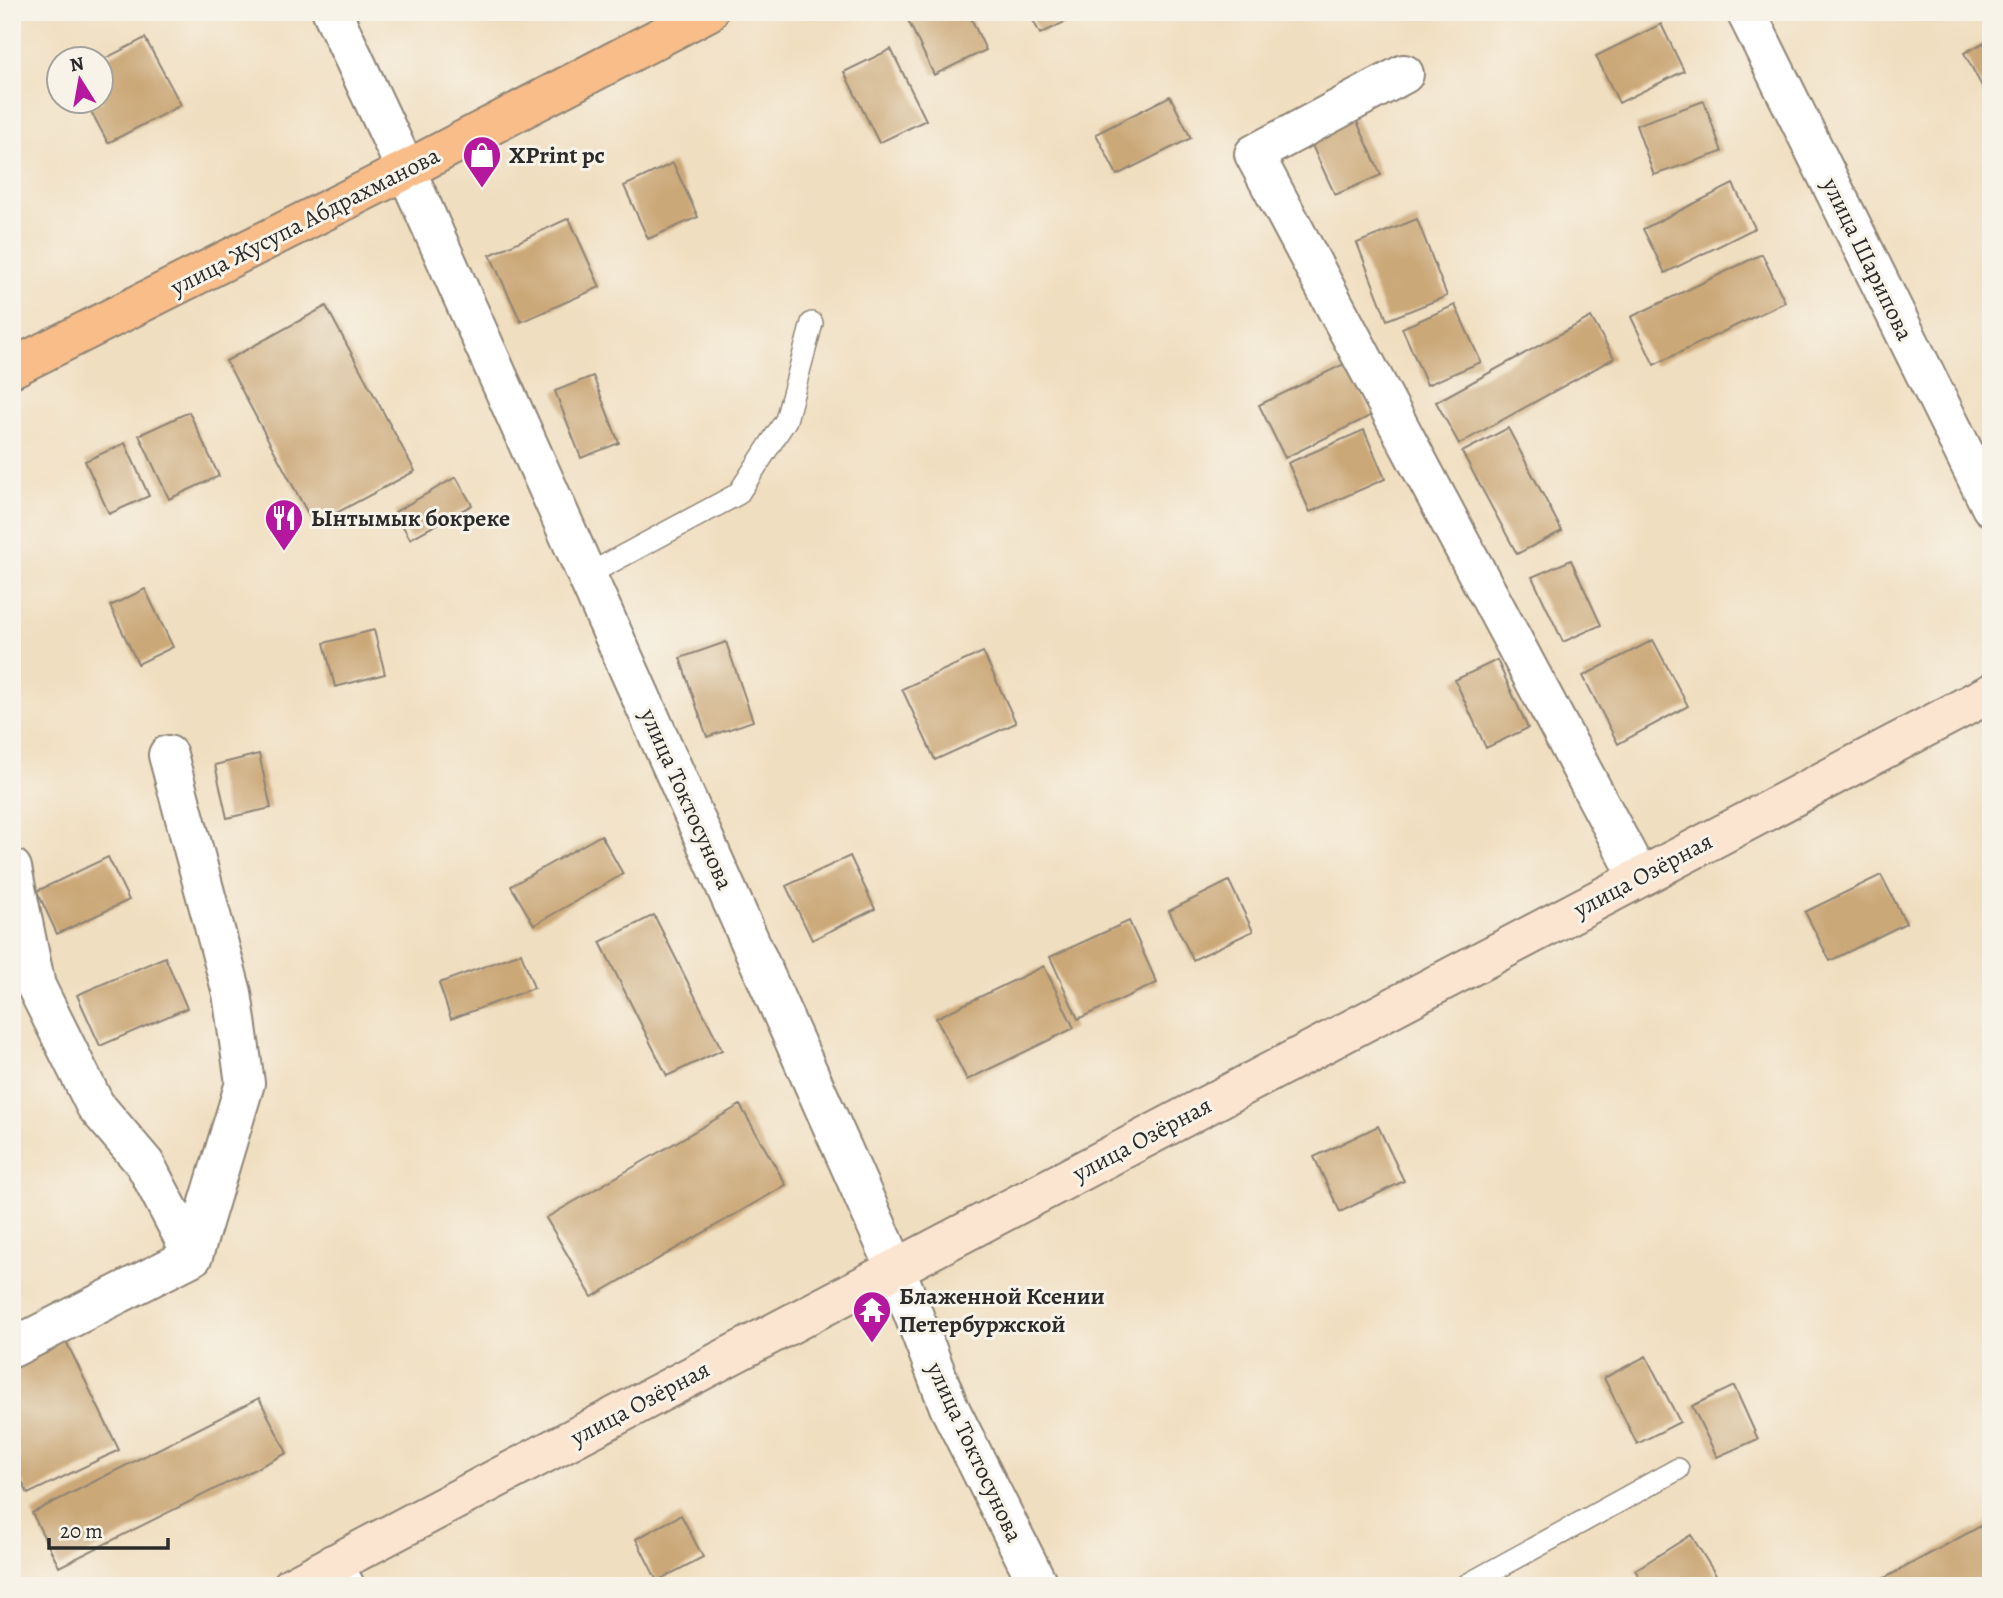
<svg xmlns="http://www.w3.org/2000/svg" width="2003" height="1598" font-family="Alegreya,serif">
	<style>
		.building { fill: #cba878 }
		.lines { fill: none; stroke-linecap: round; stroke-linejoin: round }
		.lane-casing { stroke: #8e8476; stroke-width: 24 }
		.street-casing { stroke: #8e8476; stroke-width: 42 }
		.secondary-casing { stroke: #8e8476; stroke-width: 42 }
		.highway-casing { stroke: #8e8476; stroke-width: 42 }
		.lane { stroke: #fff; stroke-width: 21 }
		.street { stroke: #fff; stroke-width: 38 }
		.secondary { stroke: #fce5d0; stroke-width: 38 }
		.highway { stroke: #f8bd89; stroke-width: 38 }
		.labels { text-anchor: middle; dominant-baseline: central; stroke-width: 6; stroke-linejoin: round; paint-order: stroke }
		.poi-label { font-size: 24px; font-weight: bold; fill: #2b2b2b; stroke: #f7f3e8; text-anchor: start }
		.street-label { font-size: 24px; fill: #2b2b2b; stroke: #f7f3e8 }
	</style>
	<rect width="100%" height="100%" fill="#f7f3e8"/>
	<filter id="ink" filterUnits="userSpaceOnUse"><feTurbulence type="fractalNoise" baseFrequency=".0143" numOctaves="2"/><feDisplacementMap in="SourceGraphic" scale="14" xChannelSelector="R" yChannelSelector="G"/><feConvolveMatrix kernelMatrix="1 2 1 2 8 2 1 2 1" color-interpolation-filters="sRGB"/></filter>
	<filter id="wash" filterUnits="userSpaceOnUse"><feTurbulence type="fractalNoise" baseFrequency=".00686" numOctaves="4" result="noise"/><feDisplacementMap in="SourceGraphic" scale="28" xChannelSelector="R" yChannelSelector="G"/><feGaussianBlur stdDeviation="1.57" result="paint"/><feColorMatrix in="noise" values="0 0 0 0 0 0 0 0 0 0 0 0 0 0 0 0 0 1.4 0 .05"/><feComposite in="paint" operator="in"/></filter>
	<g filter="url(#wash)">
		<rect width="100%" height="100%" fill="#f0dec0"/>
		<g id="blocks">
			<path class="building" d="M919 12H968L986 50 934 75 907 18Z
				M1029 12H1086L1040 34Z
				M1661 24 1684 71 1619 103 1596 56Z
				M145 38 181 105 108 143 86 102H102V60Z
				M1991 39V103L1964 53Z
				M891 49 926 120 879 143 844 72Z
				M1170 96 1191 138 1117 175 1096 134Z
				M1704 101 1722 152 1654 175 1636 125Z
				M1355 117 1381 175 1335 195 1309 139Z
				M673 163 698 217 648 239 624 186Z
				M1733 184 1755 228 1665 273 1643 229Z
				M569 218 600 287 521 322 490 255Z
				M1417 219 1447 296 1387 320 1357 243Z
				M1762 254 1785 302 1654 365 1631 317Z
				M1455 305 1481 362 1427 385 1402 328Z
				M326 306 415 471 314 525 226 361Z
				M1591 317 1614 358 1459 444 1436 402Z
				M1346 363 1372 415 1285 458 1259 405Z
				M593 376 619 443 581 458 555 391Z
				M189 412 219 476 169 499 139 435Z
				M1508 428 1562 531 1517 554 1462 452Z
				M1364 430 1385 479 1310 512 1288 463Z
				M125 443 149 496 109 514 85 461Z
				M456 477 472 505 410 539 395 512Z
				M1571 560 1601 625 1563 642 1532 577Z
				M145 589 173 647 138 664 110 606Z
				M374 630 385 674 335 687 324 643Z
				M1653 640 1688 706 1618 744 1583 676Z
				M726 642 753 721 707 737 680 658Z
				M983 652 1016 723 935 760 902 689Z
				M1497 660 1528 728 1486 748 1455 680Z
				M259 754 271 808 227 818 215 765Z
				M601 835 623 874 534 925 511 886Z
				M850 856 875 909 812 940 786 886Z
				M108 857 129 900 57 934 37 891Z
				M1881 875 1906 923 1830 961 1805 912Z
				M1229 881 1253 931 1193 960 1169 911Z
				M654 915 722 1050 667 1076 600 942Z
				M1129 921 1157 983 1078 1019 1050 957Z
				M521 953 534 988 451 1019 439 983Z
				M165 957 187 1008 100 1046 77 995Z
				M1044 966 1074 1028 967 1080 936 1018Z
				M740 1105 786 1185 592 1297 546 1218Z
				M1378 1126 1404 1181 1340 1212 1314 1157Z
				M64 1337 119 1450 28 1494 12 1461V1362Z
				M1646 1356 1680 1422 1637 1444 1604 1378Z
				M1734 1386 1758 1439 1717 1457 1692 1406Z
				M259 1398 287 1453 59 1567 32 1513Z
				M681 1515 703 1557 657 1581 636 1539Z
				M1988 1522 1991 1527V1581L1981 1586H1887L1883 1579Z
				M1691 1535 1717 1577 1704 1586H1645L1635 1570Z"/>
		</g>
	</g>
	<g filter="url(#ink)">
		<use href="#blocks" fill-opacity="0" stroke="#8e8476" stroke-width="2"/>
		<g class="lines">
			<g class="lane-casing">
				<path id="lane" d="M587 575 738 494 786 420 812 323
					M1465 1586 1678 1469"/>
			</g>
			<g class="street-casing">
				<path id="street" d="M332 12 406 170 896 1269 949 1407 1039 1586
					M1746 12 1991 507
					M1404 74 1254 154 1639 877
					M168 755 232 993 245 1083 193 1256
					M12 868 36 986 95 1105 145 1164 193 1256 12 1348
					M333 1564 345 1586"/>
			</g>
			<g class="secondary-casing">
				<path id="secondary" d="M292 1586 1991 693"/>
			</g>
			<g class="highway-casing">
				<path id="highway" d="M12 368 406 170 708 12"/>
			</g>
			<use href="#lane" class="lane"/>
			<use href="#street" class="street"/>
			<use href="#secondary" class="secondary"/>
			<use href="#highway" class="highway"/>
		</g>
	</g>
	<defs>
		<g id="shop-pin" transform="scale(2.0125)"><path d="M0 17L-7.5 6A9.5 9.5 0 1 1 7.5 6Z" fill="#b5179e" stroke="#f7f3e8"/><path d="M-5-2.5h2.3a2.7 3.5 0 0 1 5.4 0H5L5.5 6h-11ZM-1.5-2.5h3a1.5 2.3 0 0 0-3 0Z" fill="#fff"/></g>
		<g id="restaurant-pin" transform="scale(2.0125)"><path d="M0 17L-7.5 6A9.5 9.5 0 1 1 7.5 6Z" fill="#b5179e" stroke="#f7f3e8"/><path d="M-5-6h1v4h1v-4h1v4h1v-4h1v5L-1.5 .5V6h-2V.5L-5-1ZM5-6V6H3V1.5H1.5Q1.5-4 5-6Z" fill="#fff"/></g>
		<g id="temple-pin" transform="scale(2.0125)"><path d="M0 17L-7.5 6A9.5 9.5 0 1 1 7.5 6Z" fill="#b5179e" stroke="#f7f3e8"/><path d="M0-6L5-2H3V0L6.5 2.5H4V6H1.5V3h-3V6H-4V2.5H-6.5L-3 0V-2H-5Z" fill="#fff"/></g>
	</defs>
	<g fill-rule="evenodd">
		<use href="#shop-pin" x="482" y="155"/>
		<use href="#restaurant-pin" x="284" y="518"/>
		<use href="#temple-pin" x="872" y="1310"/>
	</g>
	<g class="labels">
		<g class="poi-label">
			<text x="509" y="155">XPrint pc</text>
			<text x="311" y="518">Ынтымык бокреке</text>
			<text x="899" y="1296">Блаженной Ксении<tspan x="899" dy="28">Петербуржской</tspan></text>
		</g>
		<g class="street-label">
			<text transform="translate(305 221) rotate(-27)">улица Жусупа Абдрахманова</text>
			<text transform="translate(1868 259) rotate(64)">улица Шарипова</text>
			<text transform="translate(687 799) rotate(66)">улица Токтосунова</text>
			<text transform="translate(1643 875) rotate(-28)">улица Озёрная</text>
			<text transform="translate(1142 1139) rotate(-28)">улица Озёрная</text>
			<text transform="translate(640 1403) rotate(-28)">улица Озёрная</text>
			<text transform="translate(975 1452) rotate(65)">улица Токтосунова</text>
		</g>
	</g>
	<rect width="2003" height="1598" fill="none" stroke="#f7f3e8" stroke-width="42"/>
	<g transform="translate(80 80) rotate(349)"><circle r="33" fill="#f7f3e8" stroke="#a5a39c" stroke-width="2"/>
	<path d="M0-5L12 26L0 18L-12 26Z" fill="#b5179e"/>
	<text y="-10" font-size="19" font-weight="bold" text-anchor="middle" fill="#2b2b2b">N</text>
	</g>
	<path d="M49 1538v10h119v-10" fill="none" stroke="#2b2b2b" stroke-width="3.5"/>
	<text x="60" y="1538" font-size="21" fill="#2b2b2b" stroke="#f7f3e8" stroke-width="5" paint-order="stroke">20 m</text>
</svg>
